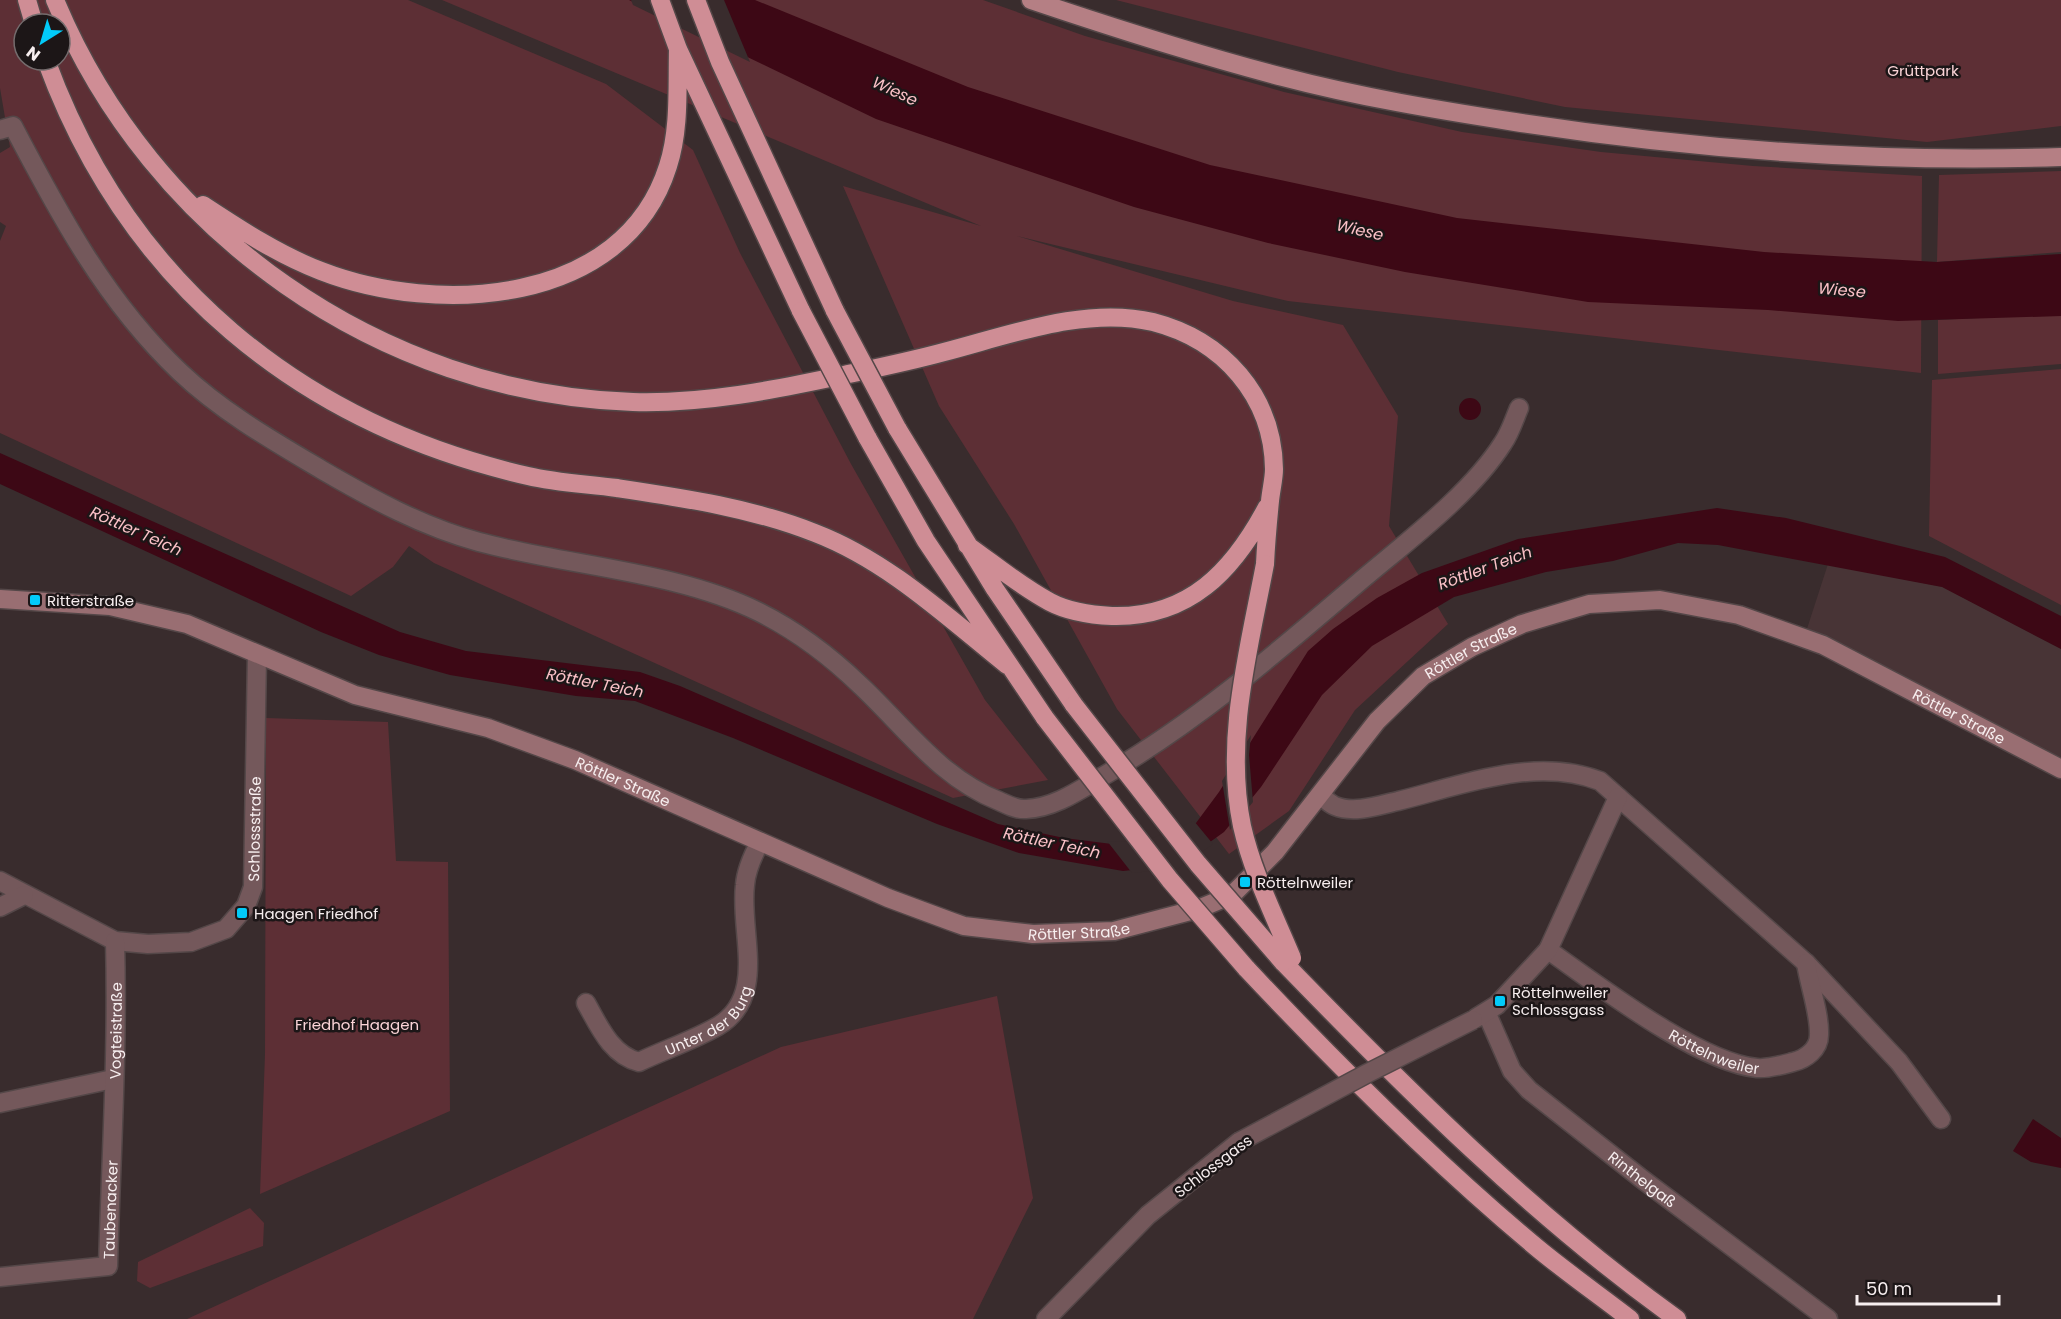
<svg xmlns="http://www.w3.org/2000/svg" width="2061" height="1319" font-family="Poppins,sans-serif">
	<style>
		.built { fill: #483436 }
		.green { fill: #5d2f35; fill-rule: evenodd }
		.water { fill: #3d0815 }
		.pier { fill: #392c2d }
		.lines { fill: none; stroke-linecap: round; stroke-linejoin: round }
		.street-casing { stroke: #544748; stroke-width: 21 }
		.secondary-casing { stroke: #544748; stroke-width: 21 }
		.primary-casing { stroke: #544748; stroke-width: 21 }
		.highway-casing { stroke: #544748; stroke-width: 21 }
		.street { stroke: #74585b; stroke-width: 18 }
		.secondary { stroke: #996e72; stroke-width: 18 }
		.primary { stroke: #b57f84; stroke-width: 18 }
		.highway { stroke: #cf8d95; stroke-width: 18 }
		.street-bridge-casing { stroke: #544748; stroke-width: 21; stroke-linecap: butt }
		.highway-bridge-casing { stroke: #544748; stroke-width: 21; stroke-linecap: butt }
		.street-bridge { stroke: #74585b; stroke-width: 18 }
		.highway-bridge { stroke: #cf8d95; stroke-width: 18 }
		.poi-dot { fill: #02cbf9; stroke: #1c1617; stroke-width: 2 }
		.labels { text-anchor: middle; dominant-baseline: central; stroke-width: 5; stroke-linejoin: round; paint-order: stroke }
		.park-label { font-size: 15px; fill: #fbd4d7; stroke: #1c1617 }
		.poi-label { font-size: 15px; fill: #f7eeef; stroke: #1c1617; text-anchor: start }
		.street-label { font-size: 15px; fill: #f7eeef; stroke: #1c1617 }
		.water-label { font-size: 16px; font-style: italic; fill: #fcc2c8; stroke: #1c1617 }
	</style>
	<rect width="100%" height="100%" fill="#392c2d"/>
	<path class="built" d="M1828 564 1943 587 2061 649V769L1804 638Z"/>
	<path class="green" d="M0 0H408L606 84 693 150 740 253 851 464 985 700 1048 780 953 798 434 563 409 546 393 567 351 596 0 433V241L6 226 0 222V153L10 147 0 88ZM24 24H60V60H24Z
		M442 0H983L1085 36 1284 92 1462 132 1601 152 1753 166 1922 176 1921 373 1288 301 1017 236 1233 301 1343 325 1398 416 1389 526 1448 624 1355 710 1289 811 1229 854 1117 709 1014 524 939 406 843 186 981 226Z
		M1116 0H2061V126L1927 142 1565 107 1398 72Z
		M2061 171V252L1937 262 1939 175Z
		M2061 314V364L1938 374V320Z
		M2061 369V605L1929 536 1932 380Z
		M266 718 388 722 396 861 448 862 450 1111 260 1194 265 1054Z
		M997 996 1033 1198 973 1319H187L781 1047Z
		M250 1208 264 1223 263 1246 150 1288 137 1281 138 1262Z"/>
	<path class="water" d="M629 0H755L968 87 1210 165 1457 218 1764 252 1937 262 2061 254V316L1898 321 1768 310 1588 302 1405 272 1268 243 1134 207 876 119Z
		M1459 409a11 11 0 1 1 22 0a11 11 0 1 1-22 0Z
		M0 453 400 632 466 651 640 672 680 686 998 824 1064 838 1120 845 1151 842 1196 823 1219 792 1308 651 1333 629 1377 598 1422 573 1518 539 1717 508 1786 518 1945 557 2061 616V649L1942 587 1718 545 1678 543 1613 561 1546 572 1454 597 1372 646 1322 695 1261 787 1224 832 1178 865 1123 871 1019 853 937 824 733 738 635 701 576 696 450 675 379 655 321 632 0 484Z
		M2033 1119 2061 1138V1168L2031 1162 2013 1151Z"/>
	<path class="pier" d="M631 0H724L750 62 633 5Z
		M1251 735 1249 755 1253 802 1230 830 1222 781Z
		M1194 821 1213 844 1179 868 1132 873 1107 841 1120 842 1150 839Z"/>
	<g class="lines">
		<g class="street-casing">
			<g id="street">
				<path d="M0 130 13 126C59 214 106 302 180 372 221 411 273 441 322 470 372 499 423 527 479 542 568 566 676 571 759 612 797 631 830 656 860 685 905 727 940 778 999 801 1008 805 1017 810 1026 809 1055 808 1081 789 1105 775 1198 721 1276 653 1358 583 1405 543 1470 495 1503 443 1510 433 1514 420 1519 408"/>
				<path d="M1320 795C1325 799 1330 804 1335 806 1354 814 1380 805 1398 801 1463 785 1535 756 1600 781L1806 963 1899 1062 1941 1119"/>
				<path id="s1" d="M0 881 115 941 148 944 191 942 226 929 246 906 253 887 257 656"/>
				<path d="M0 907 24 895"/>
				<path id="s2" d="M1548 950C1598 985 1698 1062 1757 1068 1769 1069 1782 1065 1793 1062 1806 1059 1819 1049 1819 1035 1820 1014 1809 984 1806 963"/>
				<path id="s3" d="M586 1003C599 1026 611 1055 639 1062 664 1050 694 1040 718 1026 768 996 739 932 745 885 746 871 753 855 760 842"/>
				<path id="s4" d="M1487 1014 1512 1071 1529 1090 1642 1179 1828 1319"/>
				<path d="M1476 1018 1497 1005 1548 950 1618 797"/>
				<path d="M0 1103 113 1079"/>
				<path id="s5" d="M0 1277 108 1266C111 1158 118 1049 115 941"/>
				<path d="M1046 1319 1148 1215 1239 1142"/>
			</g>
		</g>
		<g class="secondary-casing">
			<g id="secondary">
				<path id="s6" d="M0 599 110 606 187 624 355 695 488 728 575 760 888 898 950 921 964 926 1033 934 1114 931 1198 909 1232 895 1275 852 1377 721 1423 676 1472 647 1522 624 1589 604 1660 600 1739 615 1823 645 2061 769"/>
			</g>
		</g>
		<g class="primary-casing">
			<path id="primary" d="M1031 0C1114 28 1198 55 1283 77 1359 97 1438 110 1515 122 1696 150 1878 163 2061 157"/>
		</g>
		<g class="highway-casing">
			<path id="highway" d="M27 0 34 24
				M55 0C151 232 381 394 633 402 704 404 774 390 844 375 877 368 911 361 944 352 1010 335 1085 306 1153 322 1223 340 1273 396 1274 469 1274 479 1271 490 1270 501 1268 521 1266 543 1265 564
				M660 0 678 49 801 311
				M696 0 720 62 835 311
				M46 60C127 282 300 424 528 476 557 483 588 484 617 488 684 498 752 508 815 533 888 561 947 617 1007 665
				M203 205C241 230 279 255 321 271 437 316 624 306 668 166 680 129 677 88 678 49
				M897 428 995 589 1074 705
				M867 437 926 541 1045 718
				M967 545C994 564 1020 586 1050 602 1069 612 1091 615 1112 616 1189 618 1233 571 1267 507
				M1283 962C1406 1089 1533 1216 1677 1319
				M1246 968C1338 1066 1433 1161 1536 1247 1566 1272 1599 1295 1630 1319"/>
		</g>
		<use href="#street" class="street"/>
		<use href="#secondary" class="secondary"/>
		<use href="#primary" class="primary"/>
		<use href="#highway" class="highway"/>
		<g class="street-bridge-casing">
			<path id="street-bridge" d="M1239 1142 1368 1073 1473 1020"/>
		</g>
		<g class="highway-bridge-casing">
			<path id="highway-bridge" d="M801 311 867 437
				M835 311 897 428
				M1265 564C1249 649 1224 739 1242 826 1252 871 1274 915 1292 958
				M1074 705 1198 864 1283 962
				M1045 718 1170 880 1246 968"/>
		</g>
		<use href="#street-bridge" class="street-bridge"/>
		<use href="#highway-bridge" class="highway-bridge"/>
	</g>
	<g class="poi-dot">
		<rect x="29" y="594" width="12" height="12" rx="3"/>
		<rect x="1239" y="876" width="12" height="12" rx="3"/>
		<rect x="236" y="907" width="12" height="12" rx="3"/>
		<rect x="1494" y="995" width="12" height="12" rx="3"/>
	</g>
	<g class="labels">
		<g class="park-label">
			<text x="1923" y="70">Grüttpark</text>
			<text x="357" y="1024">Friedhof Haagen</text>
		</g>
		<g class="poi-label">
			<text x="47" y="600">Ritterstraße</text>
			<text x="1257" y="882">Röttelnweiler</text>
			<text x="254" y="913">Haagen Friedhof</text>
			<text x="1512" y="992">Röttelnweiler<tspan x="1512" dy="17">Schlossgass</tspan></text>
		</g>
		<g class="street-label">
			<text stroke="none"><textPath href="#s6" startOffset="1644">Röttler Straße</textPath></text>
			<text stroke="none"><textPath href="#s6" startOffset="2166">Röttler Straße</textPath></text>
			<text stroke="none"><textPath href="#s6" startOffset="654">Röttler Straße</textPath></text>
			<text stroke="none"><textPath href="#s1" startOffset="352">Schlossstraße</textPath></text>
			<text stroke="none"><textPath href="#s6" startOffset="1140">Röttler Straße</textPath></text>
			<text stroke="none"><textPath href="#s3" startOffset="165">Unter der Burg</textPath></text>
			<text stroke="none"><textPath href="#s5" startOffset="344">Vogteistraße</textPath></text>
			<text stroke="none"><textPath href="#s2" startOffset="196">Röttelnweiler</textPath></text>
			<text transform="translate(1213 1166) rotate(-37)">Schlossgass</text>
			<text stroke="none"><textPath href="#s4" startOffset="232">Rinthelgaß</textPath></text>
			<text stroke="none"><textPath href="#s5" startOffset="165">Taubenacker</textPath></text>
		</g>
		<g class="water-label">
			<text transform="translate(895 91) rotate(25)">Wiese</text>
			<text transform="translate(1360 230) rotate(13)">Wiese</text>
			<text transform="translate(1842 290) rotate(5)">Wiese</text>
			<text transform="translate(136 531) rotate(24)">Röttler Teich</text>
			<text transform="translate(1485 568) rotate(-20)">Röttler Teich</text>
			<text transform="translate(595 683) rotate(11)">Röttler Teich</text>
			<text transform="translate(1052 843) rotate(12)">Röttler Teich</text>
		</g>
	</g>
	<g transform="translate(42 42) rotate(217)"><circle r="28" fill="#1c1617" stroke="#746c6d" stroke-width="1.5"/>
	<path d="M0-4.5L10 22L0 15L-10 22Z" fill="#02cbf9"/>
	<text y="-9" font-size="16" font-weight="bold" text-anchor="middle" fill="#f7eeef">N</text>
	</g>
	<path d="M1857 1295v9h142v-9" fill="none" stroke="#f7eeef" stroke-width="3"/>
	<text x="1866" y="1295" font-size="18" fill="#f7eeef" stroke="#1c1617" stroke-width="4.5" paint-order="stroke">50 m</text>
</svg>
